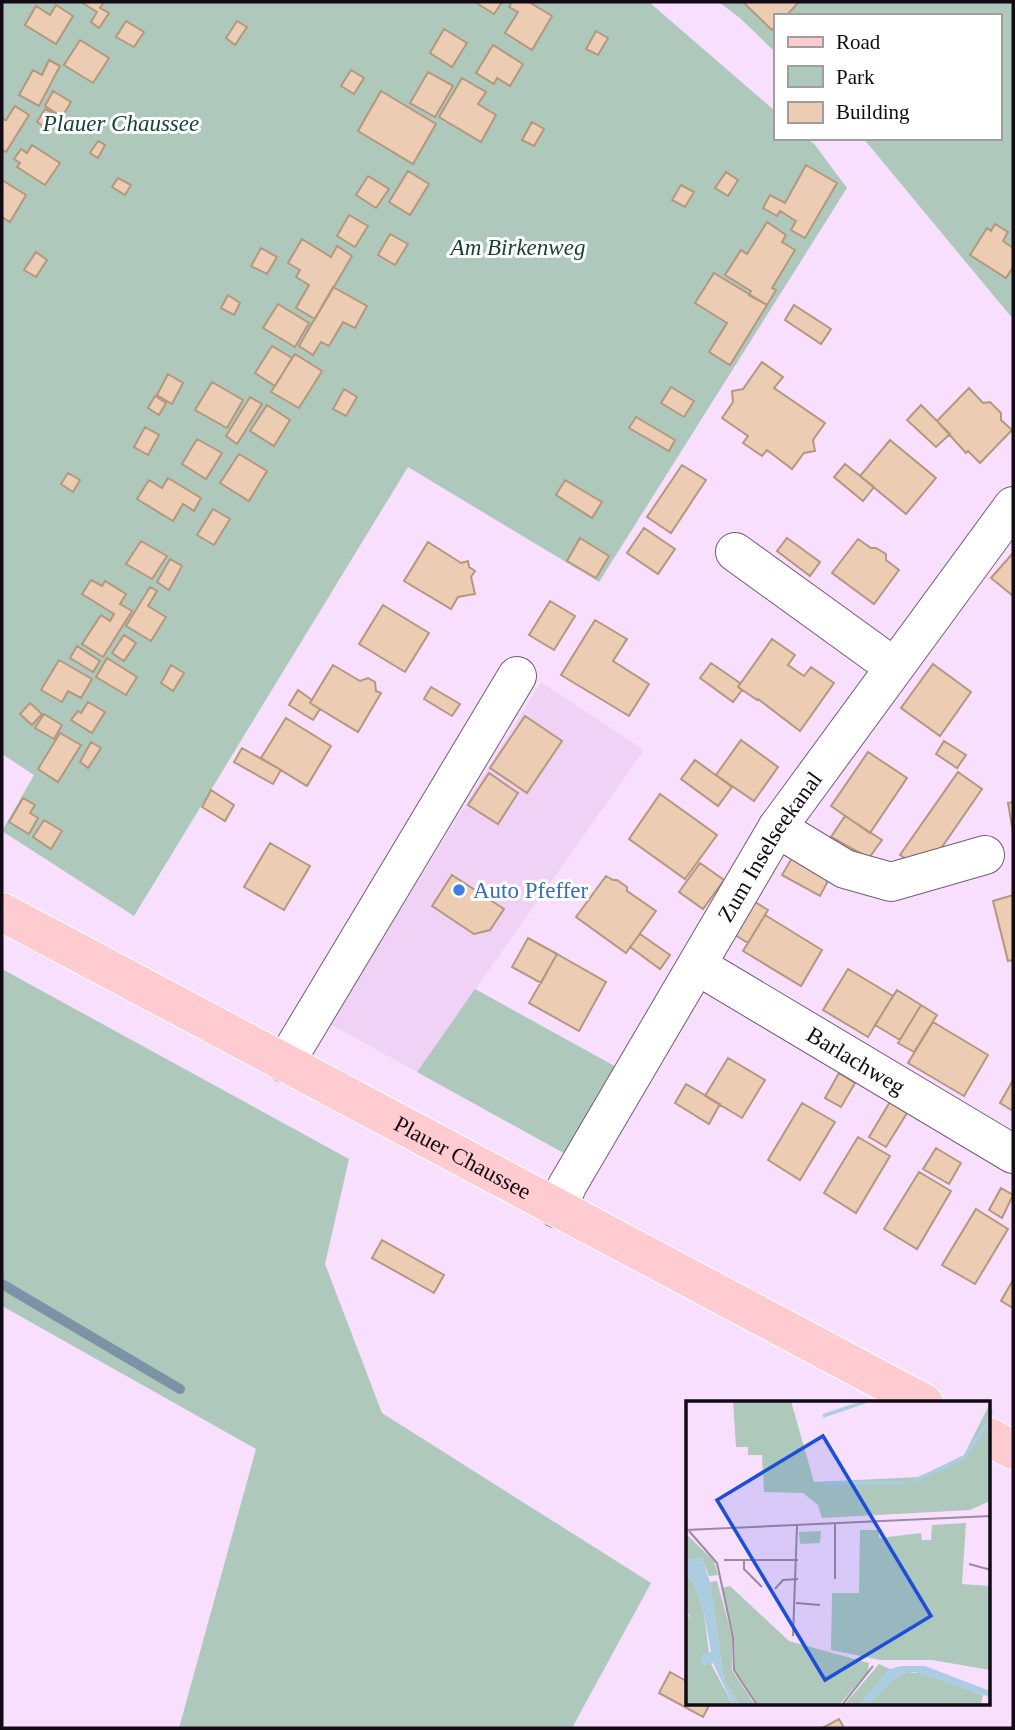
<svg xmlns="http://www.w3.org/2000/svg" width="1015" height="1730" font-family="'Times New Roman',serif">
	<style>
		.built { fill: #f0d2f6 }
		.green { fill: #aec9bb }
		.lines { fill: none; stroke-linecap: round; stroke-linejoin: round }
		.stream { stroke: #7c92a6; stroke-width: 10 }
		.building { fill: #eccdb3; stroke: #b4977e; stroke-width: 2 }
		.minor-casing { stroke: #735c77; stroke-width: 40 }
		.major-casing { stroke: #fff; stroke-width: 40 }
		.minor { stroke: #fff; stroke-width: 38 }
		.major { stroke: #fecbd1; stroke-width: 38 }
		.shop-dot { fill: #3f7fe0; stroke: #fff; stroke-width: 2.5 }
		.labels { text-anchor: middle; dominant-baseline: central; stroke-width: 6; stroke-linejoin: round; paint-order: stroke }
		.park-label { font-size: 23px; font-style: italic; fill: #144530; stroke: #fff }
		.street-label { font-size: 23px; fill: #120a14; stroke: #fff }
		.shop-label { font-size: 23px; fill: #366cbe; stroke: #fff; text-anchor: start }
		.inset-river { fill: none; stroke: #aacde4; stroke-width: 3.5 }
		.inset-road { fill: none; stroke: #9d8aa0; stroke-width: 2 }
		.view { fill: #1d4ed8; fill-opacity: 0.15; stroke: #1d4ed8; stroke-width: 3.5 }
		.inset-edge { fill: none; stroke: #120a14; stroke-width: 3.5 }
	</style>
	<rect width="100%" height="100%" fill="#f9dffe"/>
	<path class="built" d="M541 682 644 750 417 1072 330 1024Z"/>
	<path class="green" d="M2 2H649L775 111V138H807L815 145 847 188 599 582 408 467 134 916 2 831 34 775 2 754Z
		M719 2H1013V319L863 138H999V16H775V52L741 19Z
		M2 969 349 1159 325 1264 382 1413 651 1583 572 1728H179L256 1449 2 1306Z
		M475 989 620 1069 569 1156 417 1072Z"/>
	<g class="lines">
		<path class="stream" d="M2 1284 180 1389"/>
	</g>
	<path class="building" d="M81 2H104L100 8 109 13 99 28 91 22 97 12Z
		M475 2H502L494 14Z
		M512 2H529L552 16 532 50 505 33 518 12 509 7Z
		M743 2H797L798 3 786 16H775V26L772 30Z
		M56 5 73 16 56 44 25 25 36 6 50 15Z
		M126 21 144 32 134 47 116 37Z
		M237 21 247 27 235 45 226 38Z
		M444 29 467 43 452 67 430 53Z
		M596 31 608 38 598 55 586 49Z
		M80 40 109 58 93 83 64 65Z
		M493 45 523 64 510 86 497 78 494 84 476 73Z
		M49 60 60 66 39 106 19 95 33 70 42 75Z
		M351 70 364 78 354 94 341 86Z
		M428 72 453 86 435 117 410 103Z
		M462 78 486 92 478 104 496 115 481 142 439 117Z
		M53 91 71 102 62 117 45 106Z
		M381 91 436 124 413 164 358 131Z
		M15 106 29 115 6 152 2 150V119L6 120Z
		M45 109 53 113 45 127 37 122Z
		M532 122 544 129 534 146 522 140Z
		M98 141 105 145 98 158 90 153Z
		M32 145 60 163 45 185 17 167 20 163 14 159 21 149 27 153Z
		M806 165 837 183 805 238 791 230 796 221 780 211 777 216 763 208 770 195 785 203Z
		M408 171 429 184 410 215 389 202Z
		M726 172 738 180 728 196 715 188Z
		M368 176 389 189 376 208 356 195Z
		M118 178 131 185 125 195 112 187Z
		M2 180 26 195 10 222 2 217Z
		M681 185 694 192 685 207 672 200Z
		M349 215 368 226 355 247 337 236Z
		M767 222 786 235 782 242 795 250 772 288 776 290 767 305 749 295 751 291 725 275 741 250 747 254Z
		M995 224 1008 232 1003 241 1013 248V267L1006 278 970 255 987 228 991 231Z
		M390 234 408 244 395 265 378 255Z
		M302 239 331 257 337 246 352 256 315 319 296 308 309 285 296 277 300 270 288 263Z
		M261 248 277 257 267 274 251 266Z
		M36 252 47 260 36 277 24 270Z
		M714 273 767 305 730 365 709 352 727 323 695 303Z
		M333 287 367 306 355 328 343 322 329 346 321 342 313 355 299 346Z
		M228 295 240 303 234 315 221 308Z
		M278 304 309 323 295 347 263 328Z
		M794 305 831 329 821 344 785 320Z
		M272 346 292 358 275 386 255 373Z
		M295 354 322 371 299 408 271 392Z
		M762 362 783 377 774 388 825 423 813 440 815 451 804 453 792 469 767 450 762 456 743 443 748 436 722 418 733 402 732 391 743 389Z
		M168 374 183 383 172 404 157 395Z
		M212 382 243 400 227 428 195 410Z
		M671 387 694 401 684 417 661 403Z
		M969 388 983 403 990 402 1001 413V420L1012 430 980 463 968 451 966 453 937 421Z
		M344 389 357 397 346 416 333 409Z
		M155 396 166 403 159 415 148 408Z
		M250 397 262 404 237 444 226 436Z
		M267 405 290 420 274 446 250 431Z
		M921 405 950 434 936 447 907 420Z
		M636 417 675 440 669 451 629 428Z
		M145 427 159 435 148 455 134 447Z
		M197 439 222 453 206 479 182 464Z
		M890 440 936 478 906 514 860 476Z
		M239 454 267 471 249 501 220 483Z
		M845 464 874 487 863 501 834 477Z
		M682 465 706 480 671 533 647 517Z
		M68 473 80 480 73 492 61 484Z
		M168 478 201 498 194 511 183 504 173 521 137 499 149 480 162 488Z
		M565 480 602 502 592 518 556 495Z
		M213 509 230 519 214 545 197 535Z
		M644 528 675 549 658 574 627 553Z
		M580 538 609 556 596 578 567 561Z
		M787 538 820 562 810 576 777 551Z
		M858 539 871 548H876L886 554V560L899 570 874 604 832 573Z
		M141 541 167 556 152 579 126 564Z
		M428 542 461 563 468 561 469 567 475 571 471 577 475 594 458 597 451 609 404 581Z
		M1013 553V596L991 578Z
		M170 559 182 566 169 590 157 582Z
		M91 580 102 586 105 581 126 594 120 604 132 611 103 657 82 644 101 615 110 621 114 614 82 594Z
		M150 587 157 591 148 606 166 617 151 641 126 626Z
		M550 601 575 616 554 650 529 635Z
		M383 605 429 633 405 672 359 644Z
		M595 620 627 639 613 661 649 684 629 716 561 675Z
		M124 635 136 643 124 661 112 653Z
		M772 639 795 655 788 665 804 676 811 667 834 683 800 731 758 699 757 700 738 687Z
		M77 646 100 661 93 672 70 658Z
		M107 658 137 677 126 695 96 677Z
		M59 660 92 679 81 698 68 691 62 702 41 690Z
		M711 663 740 683 738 687 742 690 733 702 700 678Z
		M933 664 971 692 940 736 901 708Z
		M171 665 184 673 173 691 161 683Z
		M333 665 360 681 368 678 375 682 376 691 381 693 358 732 310 703Z
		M431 687 460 704 452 716 424 699Z
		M298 690 312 700 310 703 320 709 313 720 289 705Z
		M88 702 105 712 92 733 71 720 78 711 81 713Z
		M30 703 42 714 32 725 20 714Z
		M44 714 62 725 54 739 35 728Z
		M525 716 562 741 527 793 490 768Z
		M286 718 331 746 307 786 261 758Z
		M60 733 81 745 58 782 38 769Z
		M741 740 778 767 754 801 716 775Z
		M944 741 966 755 957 768 936 754Z
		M91 742 101 748 88 768 80 762Z
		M242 748 281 770 273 784 234 762Z
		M868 752 907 778 870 833 831 806Z
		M695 760 732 787 718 806 681 779Z
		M958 772 982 789 933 860 910 862 900 855Z
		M489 773 518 793 498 824 468 805Z
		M211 790 234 805 225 821 202 807Z
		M660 794 717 835 685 879 629 839Z
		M23 798 35 805 30 813 38 818 29 834 9 822Z
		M1013 802V832L1008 803Z
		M845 816 882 840 869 858 831 837Z
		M44 820 62 831 51 849 33 837Z
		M270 843 310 866 284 910 244 887Z
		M792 858 829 879 820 896 782 875Z
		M700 863 724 880 703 909 679 892Z
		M452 875 504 909 490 930 474 934 432 906Z
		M606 876 613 880H617L627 887V891L656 911 626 953 576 917Z
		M1013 895V960L1008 961 993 901Z
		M755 902 768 910 748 943 735 935Z
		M765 915 822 950 801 986 743 951Z
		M640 934 670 955 660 969 630 947Z
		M528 938 557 954 541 983 512 967Z
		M557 954 606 982 579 1031 529 1003Z
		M848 969 893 996 868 1037 823 1010Z
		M897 990 921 1005 900 1040 875 1025Z
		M921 1005 937 1015 914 1052 898 1043Z
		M933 1022 988 1055 964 1096 908 1063Z
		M728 1058 765 1080 742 1118 705 1096Z
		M839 1073 855 1083 841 1107 825 1098Z
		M1013 1080V1111L1000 1103Z
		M686 1084 720 1104 709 1124 675 1103Z
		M890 1102 907 1113 886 1147 869 1137Z
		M802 1103 835 1122 800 1180 768 1160Z
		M858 1137 890 1156 856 1213 824 1193Z
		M936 1148 961 1163 949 1184 923 1169Z
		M919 1172 951 1191 917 1249 884 1229Z
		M1001 1188 1013 1195 1002 1218 989 1210Z
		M976 1209 1008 1229 975 1284 942 1265Z
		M382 1240 444 1275 434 1293 372 1258Z
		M1013 1280V1308L1001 1301Z
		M670 1672 688 1682V1704H710L703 1717 659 1693Z
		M839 1719 844 1728H825L824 1727Z"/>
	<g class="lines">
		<g class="minor-casing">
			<g id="minor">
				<path d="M735 552 894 667"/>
				<path d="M777 828 845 869 891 882 985 855"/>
				<path id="s1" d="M698 966 1013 1154"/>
				<path d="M285 1063 517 676"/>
				<path id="s2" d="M558 1209 567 1186 777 828 1013 506"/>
			</g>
		</g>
		<g class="major-casing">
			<g id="major">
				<path id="s3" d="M2 912 924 1403"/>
				<path d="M989 1437 1013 1450"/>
			</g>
		</g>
		<use href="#minor" class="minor"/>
		<use href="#major" class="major"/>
	</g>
	<circle class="shop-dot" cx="459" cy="890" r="7"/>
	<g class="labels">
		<g class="park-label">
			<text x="121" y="123">Plauer Chaussee</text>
			<text x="518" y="247">Am Birkenweg</text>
		</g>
		<g class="street-label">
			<text stroke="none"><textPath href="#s2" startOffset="420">Zum Inselseekanal</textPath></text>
			<text stroke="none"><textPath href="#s1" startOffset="184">Barlachweg</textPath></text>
			<text stroke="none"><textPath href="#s3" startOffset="522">Plauer Chaussee</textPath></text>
		</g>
		<g class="shop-label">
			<text x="473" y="890">Auto Pfeffer</text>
		</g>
	</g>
	<g transform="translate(686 1401)">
		<rect width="304" height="304" fill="#f9dffe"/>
		<path d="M47 0H105L128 81 233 76 278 54 304 2V100L284 109 136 117 132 104 117 92 78 91 76 54H62V46H50ZM280 122 276 183 304 185V269L246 259H194L145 249 146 192H173L174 129H193V137L235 132 236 139H245L246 124ZM135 130 134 142 114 143 113 131ZM0 133 28 160 32 174 23 175 16 157 0 159ZM0 173 8 181 18 211 24 261 47 304H0V212L7 219 0 210ZM31 180 46 235V269L69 304H54L38 280 24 181ZM44 185 103 240 183 262 182 271 153 304H72L49 269 48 235 36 187ZM193 263 204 268 173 304H158ZM218 272H236L297 294 295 304H182L203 280Z" fill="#aec9bb"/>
		<path d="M16 157 24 181 38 280 54 304H47L27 262 18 265 14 261 17 253 25 251 18 211 8 181 0 173V159ZM215 265H239L304 290V296L229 271 213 274 182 304H173L204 268Z" fill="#aacde4"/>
		<path class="inset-river" d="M137 15 181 0M227 80 278 57 303 20 305 9M139 82H219"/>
		<path class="inset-road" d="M149 123V178M0 129 305 115M3 130 31 162 47 236 48 269 71 304M38 159H112M58 159V168L76 186M283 163 305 169M89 188 97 179 112 178M110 202 134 204M107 235 111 125M156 304 187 265"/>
		<path class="view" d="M137 35 245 215 139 279 31 99Z"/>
		<rect width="304" height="304" class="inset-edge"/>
	</g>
	<rect width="1015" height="1730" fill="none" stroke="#120a14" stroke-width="7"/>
	<rect x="774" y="14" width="228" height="126" fill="#ffffff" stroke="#a09da1" stroke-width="2"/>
	<rect x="788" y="37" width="35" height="10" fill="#fecbd1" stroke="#a09da1" stroke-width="2"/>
	<text x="836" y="49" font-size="21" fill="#120a14">Road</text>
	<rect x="788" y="66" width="35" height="21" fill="#aec9bb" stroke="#a09da1" stroke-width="2"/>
	<text x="836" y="84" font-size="21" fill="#120a14">Park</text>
	<rect x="788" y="102" width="35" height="21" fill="#eccdb3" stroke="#a09da1" stroke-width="2"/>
	<text x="836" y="119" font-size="21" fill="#120a14">Building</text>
</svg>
